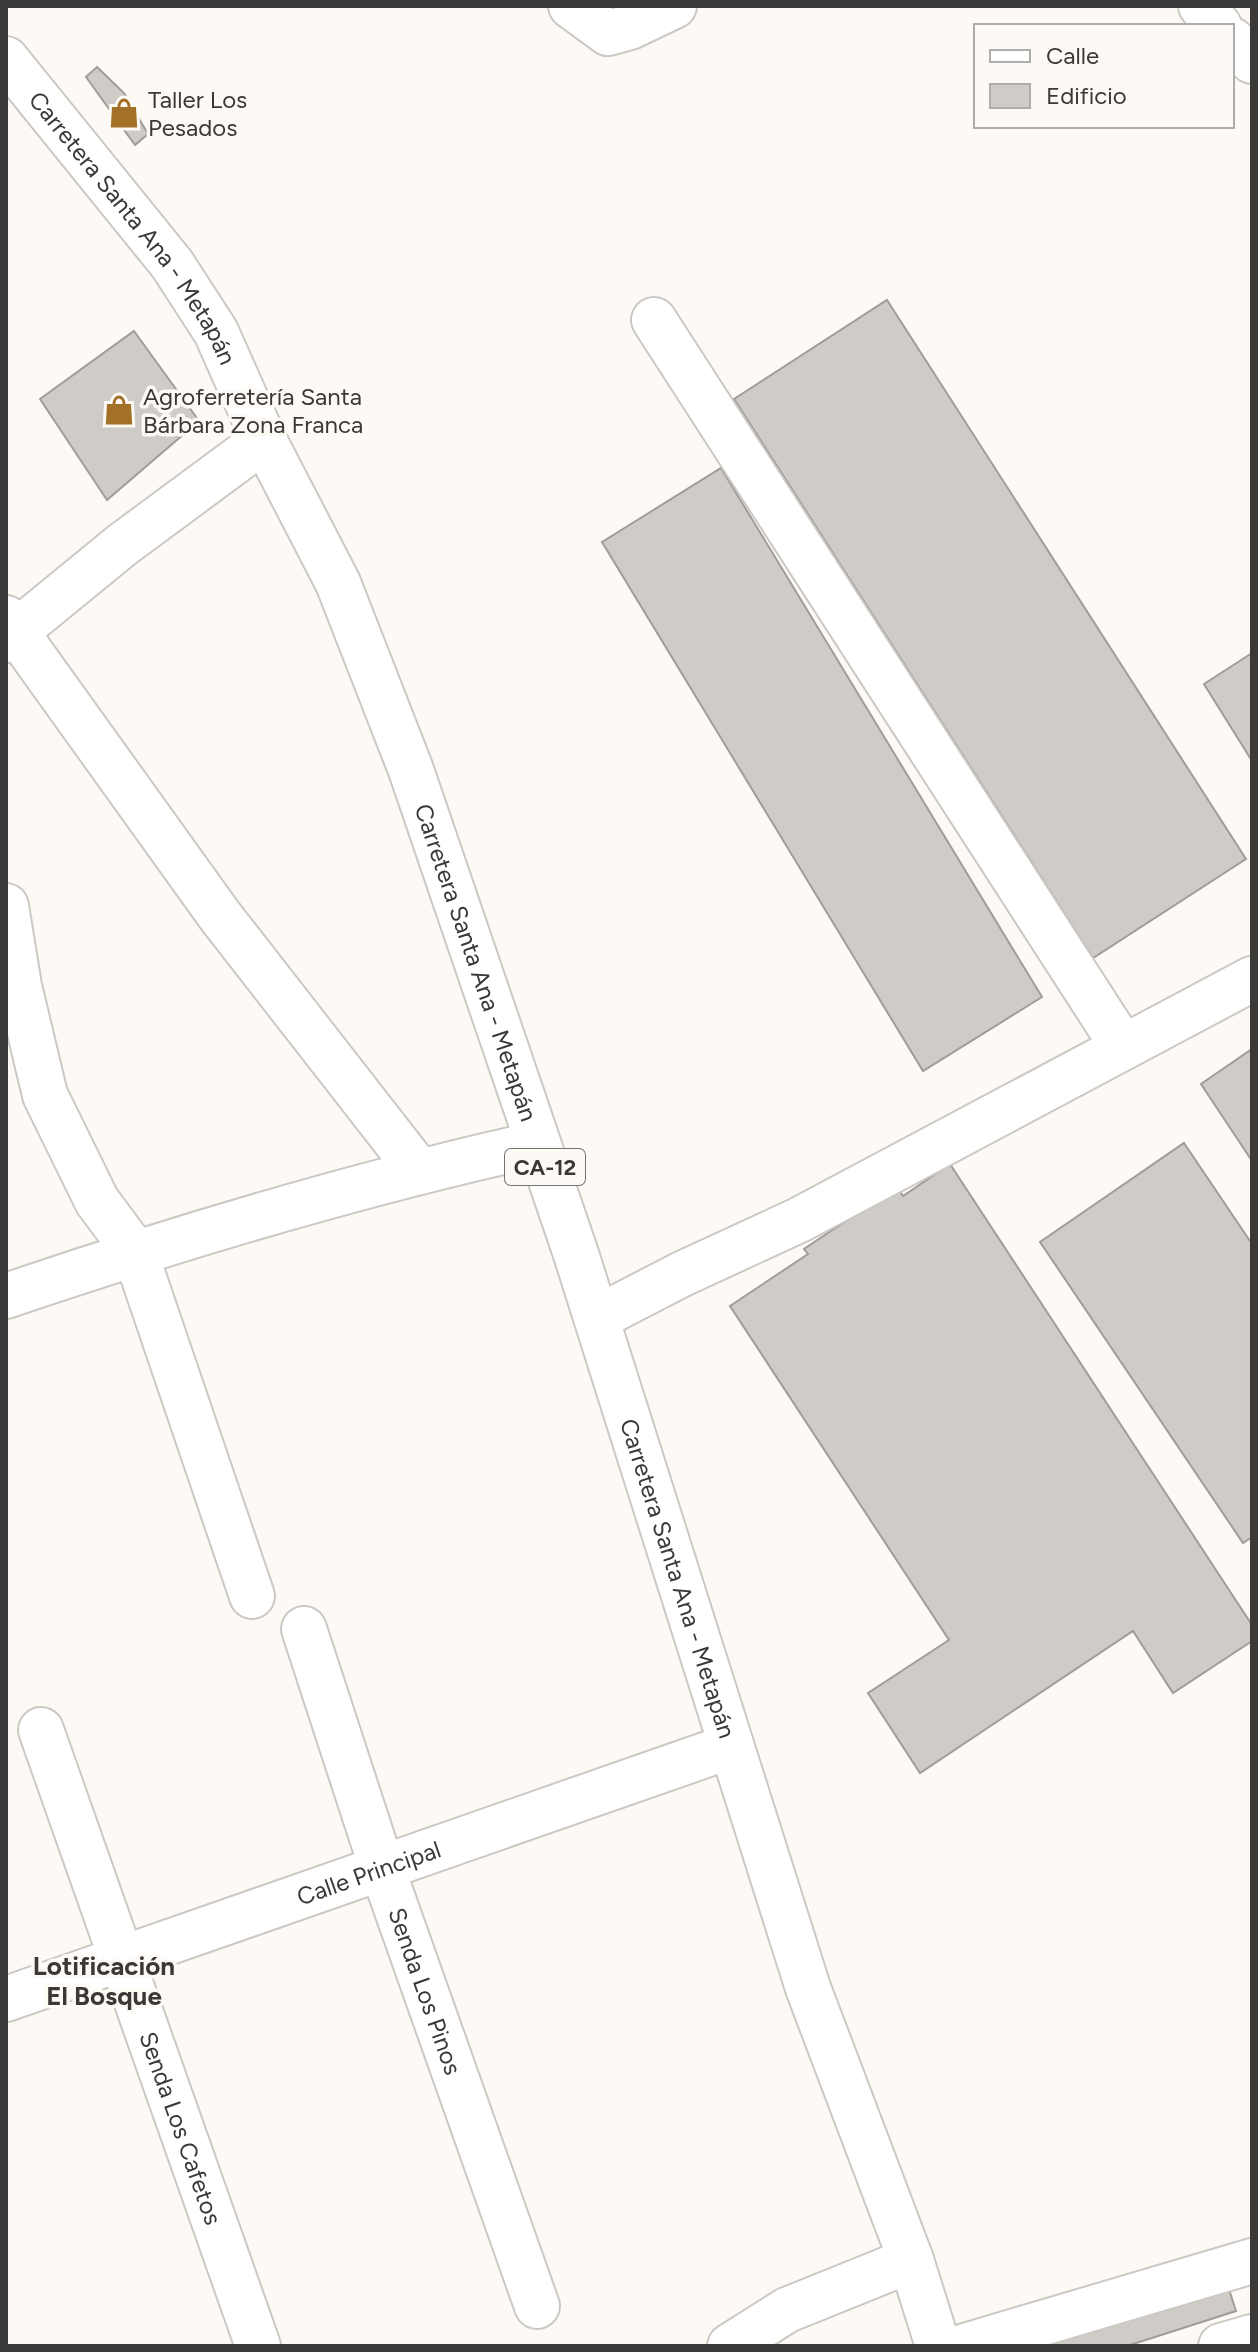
<svg xmlns="http://www.w3.org/2000/svg" width="1258" height="2352" font-family="Figtree,sans-serif">
	<style>
		.building { fill: #cfccc8; stroke: #a09d99; stroke-width: 2 }
		.lines { fill: none; stroke-linecap: round; stroke-linejoin: round }
		.minor-casing { stroke: #ccc9c5; stroke-width: 48 }
		.major-casing { stroke: #ccc9c5; stroke-width: 48 }
		.minor { stroke: #fff; stroke-width: 44 }
		.major { stroke: #fff; stroke-width: 44 }
		.labels { text-anchor: middle; dominant-baseline: central; stroke-width: 7; stroke-linejoin: round; paint-order: stroke }
		.shield { fill: #fdfaf6; stroke: #757371; stroke-width: 2 }
		.shield-label { font-size: 22px; font-weight: bold; fill: #3b3938 }
		.poi-label { font-size: 24px; fill: #3b3938; stroke: #fdfaf6; text-anchor: start }
		.street-label { font-size: 24px; fill: #3b3938; stroke: #fdfaf6 }
		.neighbourhood-label { font-size: 26px; font-weight: bold; fill: #3b3938; stroke: #fdfaf6 }
	</style>
	<rect width="100%" height="100%" fill="#fdfaf6"/>
	<path class="building" d="M97 67 124 93 148 134 135 145 86 77Z
		M887 300 1246 859 1093 958 734 399Z
		M134 331 199 421 107 500 40 399Z
		M721 468 1042 997 923 1071 602 542Z
		M1252 653V761L1204 684Z
		M1252 1049V1161L1201 1084Z
		M1184 1143 1252 1244V1537L1243 1543 1040 1242Z
		M950 1164 1252 1625V1641L1173 1693 1133 1631 920 1773 868 1693 949 1640 730 1306 808 1254 804 1249 897 1187 903 1196Z
		M1226 2280 1236 2311 1127 2346H1050L1047 2337Z"/>
	<g class="lines">
		<g class="minor-casing">
			<g id="minor">
				<path d="M571 6 608 33 630 27 674 6"/>
				<path d="M1201 6 1219 26"/>
				<path d="M1232 40 1252 61"/>
				<path d="M654 320 1123 1047"/>
				<path d="M6 618 220 916 418 1170"/>
				<path d="M6 640 122 545 264 440"/>
				<path d="M6 906 19 986 45 1095 97 1201 135 1252 252 1596"/>
				<path d="M6 1296C180 1237 357 1184 537 1144"/>
				<path d="M597 1318 682 1274 799 1220 1252 979"/>
				<path id="s1" d="M304 1629 382 1868 537 2306"/>
				<path id="s2" d="M41 1730 258 2346"/>
				<path id="s3" d="M6 1999 731 1746"/>
				<path d="M730 2346 787 2310 911 2260"/>
				<path d="M965 2346 1252 2261"/>
				<path d="M1221 2346 1252 2337"/>
			</g>
		</g>
		<g class="major-casing">
			<g id="major">
				<path id="s4" d="M6 59 172 264 216 332 264 440 338 583 411 770 576 1254 808 1988 911 2260 938 2346"/>
			</g>
		</g>
		<use href="#minor" class="minor"/>
		<use href="#major" class="major"/>
	</g>
	<defs>
		<g id="shop-bare" transform="scale(2.4)"><path d="M-5-2.5h2.3a2.7 3.5 0 0 1 5.4 0H5L5.5 6h-11ZM-1.5-2.5h3a1.5 2.3 0 0 0-3 0Z" fill="#a27127" stroke="#fdfaf6" stroke-width="2.5" paint-order="stroke"/></g>
	</defs>
	<g fill-rule="evenodd">
		<use href="#shop-bare" x="124" y="113"/>
		<use href="#shop-bare" x="119" y="410"/>
	</g>
	<g class="labels">
		<rect class="shield" x="505" y="1149" width="80" height="36" rx="6"/>
		<g class="shield-label">
			<text x="545" y="1167">CA-12</text>
		</g>
		<g class="poi-label">
			<text x="148" y="99">Taller Los<tspan x="148" dy="28">Pesados</tspan></text>
			<text x="143" y="396">Agroferretería Santa<tspan x="143" dy="28">Bárbara Zona Franca</tspan></text>
		</g>
		<g class="street-label">
			<text stroke="none"><textPath href="#s4" startOffset="212">Carretera Santa Ana - Metapán</textPath></text>
			<text stroke="none"><textPath href="#s4" startOffset="1028">Carretera Santa Ana - Metapán</textPath></text>
			<text stroke="none"><textPath href="#s4" startOffset="1676">Carretera Santa Ana - Metapán</textPath></text>
			<text stroke="none"><textPath href="#s3" startOffset="384">Calle Principal</textPath></text>
			<text stroke="none"><textPath href="#s1" startOffset="382">Senda Los Pinos</textPath></text>
			<text stroke="none"><textPath href="#s2" startOffset="422">Senda Los Cafetos</textPath></text>
		</g>
		<g class="neighbourhood-label">
			<text x="104" y="1966">Lotificación<tspan x="104" dy="30">El Bosque</tspan></text>
		</g>
	</g>
	<rect width="1258" height="2352" fill="none" stroke="#3b3938" stroke-width="16"/>
	<rect x="974" y="24" width="260" height="104" fill="#fdfaf6" stroke="#afadaa" stroke-width="2"/>
	<rect x="990" y="50" width="40" height="12" fill="#ffffff" stroke="#afadaa" stroke-width="2"/>
	<text x="1046" y="64" font-size="24" fill="#3b3938">Calle</text>
	<rect x="990" y="84" width="40" height="24" fill="#cfccc8" stroke="#afadaa" stroke-width="2"/>
	<text x="1046" y="104" font-size="24" fill="#3b3938">Edificio</text>
</svg>
